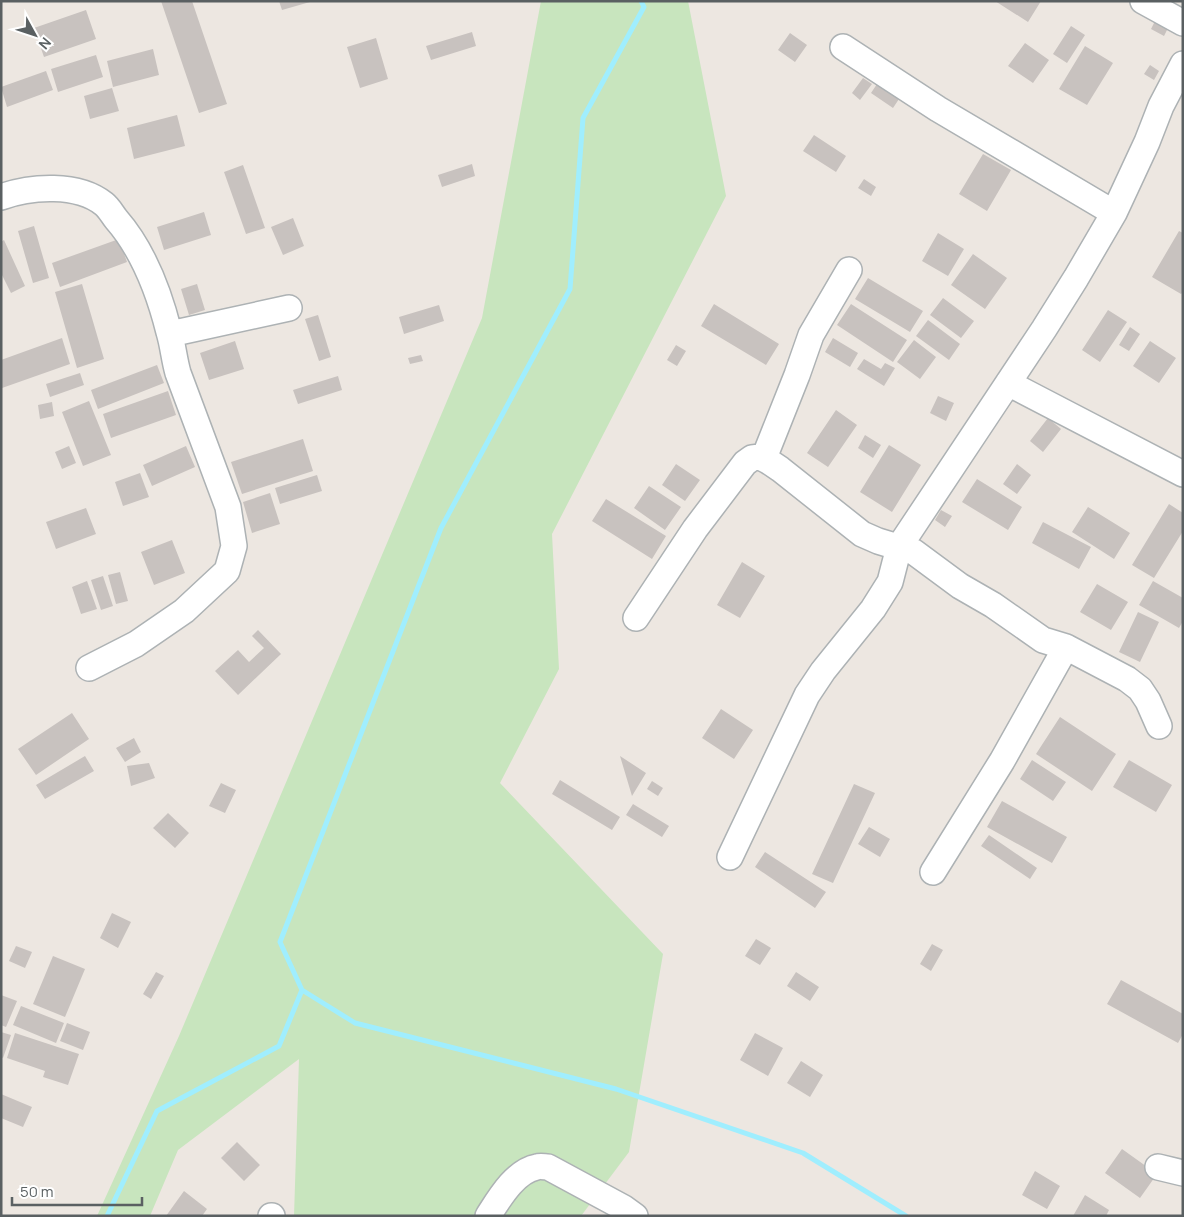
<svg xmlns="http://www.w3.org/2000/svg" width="1184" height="1217" font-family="Manrope,sans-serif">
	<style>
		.green { fill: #c8e5be }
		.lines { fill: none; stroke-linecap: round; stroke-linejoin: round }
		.stream { stroke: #a0eefe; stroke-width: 5 }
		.building { fill: #c8c2bf }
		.minor-casing { stroke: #adb2b4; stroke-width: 28 }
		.minor { stroke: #fff; stroke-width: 25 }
	</style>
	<rect width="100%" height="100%" fill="#ede7e1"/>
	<path class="green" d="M541 1H688L726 196 552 534 559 669 500 783 663 954 629 1152 581 1216H294L299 1059 178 1150 150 1216H97L179 1036 482 318Z"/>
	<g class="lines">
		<path class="stream" d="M302 990 355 1023 616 1089 803 1153 906 1216
			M107 1216 157 1111 279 1046 302 990 280 942 441 528 570 289 583 118 644 7 641 1"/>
	</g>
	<path class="building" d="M161 1H192L227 104 199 113Z
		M279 1H309L310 2 282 10Z
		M995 1H1041L1028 22Z
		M86 10 96 39 44 57 34 28Z
		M1157 17 1170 24 1164 36 1151 29Z
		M1071 26 1085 35 1067 63 1053 54Z
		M472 32 476 46 431 60 426 46Z
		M790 33 807 45 795 62 778 50Z
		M376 38 388 79 360 88 347 47Z
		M1025 43 1049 60 1033 83 1008 66Z
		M1085 46 1113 63 1087 105 1059 89Z
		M153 49 159 75 113 87 107 61Z
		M96 55 103 77 58 92 51 69Z
		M1150 65 1159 71 1154 80 1144 74Z
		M46 71 53 90 7 107 1 87Z
		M863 78 872 84 860 100 852 93Z
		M877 84 899 99 893 108 871 93Z
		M112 88 119 111 90 119 84 96Z
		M177 115 185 146 134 159 127 128Z
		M814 135 846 156 836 172 803 151Z
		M983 154 1011 170 987 211 959 194Z
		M472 164 475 176 442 187 438 175Z
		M243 165 265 228 246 234 224 172Z
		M864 179 876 187 871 196 858 188Z
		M204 212 211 235 164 250 157 227Z
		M293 218 304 246 283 255 271 227Z
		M34 226 49 278 33 283 18 231Z
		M1179 231 1183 233V292L1181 294 1152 277Z
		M938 233 964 249 948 276 922 261Z
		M119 239 127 262 60 287 52 263Z
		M4 240 25 286 11 293 1 273V242Z
		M973 254 1007 278 985 309 951 285Z
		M868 278 923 311 910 332 855 299Z
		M82 284 104 359 77 368 55 292Z
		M197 284 205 310 189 315 181 289Z
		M943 298 974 321 961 338 930 315Z
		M714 304 779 344 766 365 701 326Z
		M851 304 907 340 893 362 837 325Z
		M439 305 444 321 404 334 399 317Z
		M1108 310 1127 322 1100 362 1082 350Z
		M318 315 331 357 319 361 305 319Z
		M928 320 960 344 949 360 916 336Z
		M1130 327 1140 334 1129 351 1119 345Z
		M62 338 70 364 2 388 1 360Z
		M833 338 858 353 850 367 825 352Z
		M914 340 936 357 920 379 897 362Z
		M235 341 244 369 209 380 200 353Z
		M1150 341 1176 358 1159 383 1133 366Z
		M676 345 686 351 677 366 667 360Z
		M421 355 423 361 410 364 408 358Z
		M864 359 881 369 885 363 895 368 884 386 857 369Z
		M157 365 164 383 98 409 91 390Z
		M80 373 84 385 50 397 46 384Z
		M338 376 342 390 298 404 293 390Z
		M168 391 176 415 111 438 103 414Z
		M938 396 954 403 946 421 930 413Z
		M89 401 111 455 83 466 62 412Z
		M52 402 54 416 40 419 38 405Z
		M836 410 857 425 828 467 807 453Z
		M1048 418 1061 429 1043 452 1030 441Z
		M865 435 881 445 873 458 858 448Z
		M303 439 313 471 242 494 231 462Z
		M889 445 921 465 892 512 860 492Z
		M69 446 76 463 62 469 55 452Z
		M186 446 195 467 152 486 143 465Z
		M676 464 700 480 685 501 662 485Z
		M1017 464 1031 475 1017 494 1003 484Z
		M140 473 149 497 123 506 115 482Z
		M317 475 322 491 280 504 275 488Z
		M977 479 1022 507 1008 530 962 502Z
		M649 486 681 507 665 530 634 508Z
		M270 493 280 524 252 533 243 502Z
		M606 499 666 536 652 559 592 521Z
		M1169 504 1183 513V531L1154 578 1132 565Z
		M1088 507 1130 533 1114 559 1072 532Z
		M86 508 96 534 56 549 46 522Z
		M941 510 952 516 945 527 935 520Z
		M1043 522 1091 547 1079 569 1032 543Z
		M172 540 185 573 154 585 141 552Z
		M742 562 765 576 740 618 717 605Z
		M120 572 128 601 116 604 108 575Z
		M103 576 113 606 101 610 91 580Z
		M87 581 97 609 81 614 72 587Z
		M1153 581 1183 598V621L1179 628 1139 605Z
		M1097 584 1128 602 1111 630 1080 612Z
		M1138 612 1159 622 1140 662 1119 652Z
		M258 630 281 654 238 695 215 671 238 650 249 662 264 648 252 636Z
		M721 709 753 730 734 759 702 738Z
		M72 713 89 739 36 775 18 749Z
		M1060 717 1116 754 1092 791 1036 754Z
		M134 738 141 752 125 762 116 748Z
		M85 756 94 771 45 799 36 785Z
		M620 756 646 773 632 796Z
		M1032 760 1066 782 1053 801 1020 779Z
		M1129 760 1172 785 1156 812 1113 787Z
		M149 763 155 778 131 786 127 766Z
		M560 780 620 817 612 830 552 794Z
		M652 781 663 788 658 796 647 789Z
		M221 783 236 790 225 813 209 806Z
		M854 784 875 793 833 883 812 874Z
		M1002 801 1067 837 1052 863 987 827Z
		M633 804 669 826 662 837 626 815Z
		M168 813 189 833 175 848 153 828Z
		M869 827 890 839 880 857 858 844Z
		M989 835 1037 868 1030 879 981 846Z
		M765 852 826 892 815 908 755 867Z
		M112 913 131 922 118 948 100 938Z
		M756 939 771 948 760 965 745 956Z
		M932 944 943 950 931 971 920 964Z
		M16 946 32 952 25 968 9 961Z
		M53 956 85 969 65 1017 33 1004Z
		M156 972 164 976 151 999 143 994Z
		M796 972 819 987 810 1001 787 986Z
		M1121 980 1183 1014V1034L1178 1043 1107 1004Z
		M1 995 17 1001 6 1027 1 1025Z
		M21 1006 64 1023 56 1043 13 1025Z
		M67 1023 90 1032 83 1050 60 1041Z
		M1 1032 11 1035 3 1058 1 1057Z
		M15 1033 79 1054 68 1085 43 1077 45 1071 7 1058Z
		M755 1033 783 1048 768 1076 740 1060Z
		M801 1061 823 1075 810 1097 787 1083Z
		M1 1094 32 1107 23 1127 1 1118Z
		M237 1142 260 1165 244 1181 221 1158Z
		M1122 1149 1157 1174 1140 1198 1105 1173Z
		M1035 1171 1060 1186 1047 1209 1022 1195Z
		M184 1191 207 1209 202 1216H166Z
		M1085 1195 1109 1210 1106 1216H1073Z"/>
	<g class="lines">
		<g class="minor-casing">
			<path id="minor" d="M1143 1 1183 23
				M843 47 938 109 1114 213
				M1 197C31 186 78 183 104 204 109 208 112 214 116 219 144 251 159 292 169 332 173 345 174 359 178 373L228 507 234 546 227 571 184 611 136 644 89 668
				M170 334 289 308
				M1008 383 1183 474
				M764 458 797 375 811 335 849 270
				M636 618 695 529 745 463 752 458 760 457 768 461 780 469 862 534 878 541 914 552 960 586 993 605 1043 640 1066 647 1127 679 1140 689 1148 701 1159 726
				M730 857 807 695 823 671 873 609 890 582 899 547 1044 329 1076 278 1114 213 1147 142 1161 106 1183 64
				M933 872 1002 761 1066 647
				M1158 1167 1183 1173
				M271 1216H272
				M488 1216C499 1199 515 1171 537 1167 540 1166 545 1167 548 1167L624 1208 635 1216"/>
		</g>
		<use href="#minor" class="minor"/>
	</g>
	<rect width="1184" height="1217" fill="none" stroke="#5a6062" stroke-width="5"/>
	<g transform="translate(35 35) rotate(130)" stroke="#ffffff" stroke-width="4" paint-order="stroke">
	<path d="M0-4L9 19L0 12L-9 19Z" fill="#5a6062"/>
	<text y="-8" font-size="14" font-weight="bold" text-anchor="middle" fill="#5a6062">N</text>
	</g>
	<path d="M12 1197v8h130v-8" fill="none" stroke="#5a6062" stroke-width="2.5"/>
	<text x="20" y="1197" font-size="15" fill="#5a6062" stroke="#ffffff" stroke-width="4" paint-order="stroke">50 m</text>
</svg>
